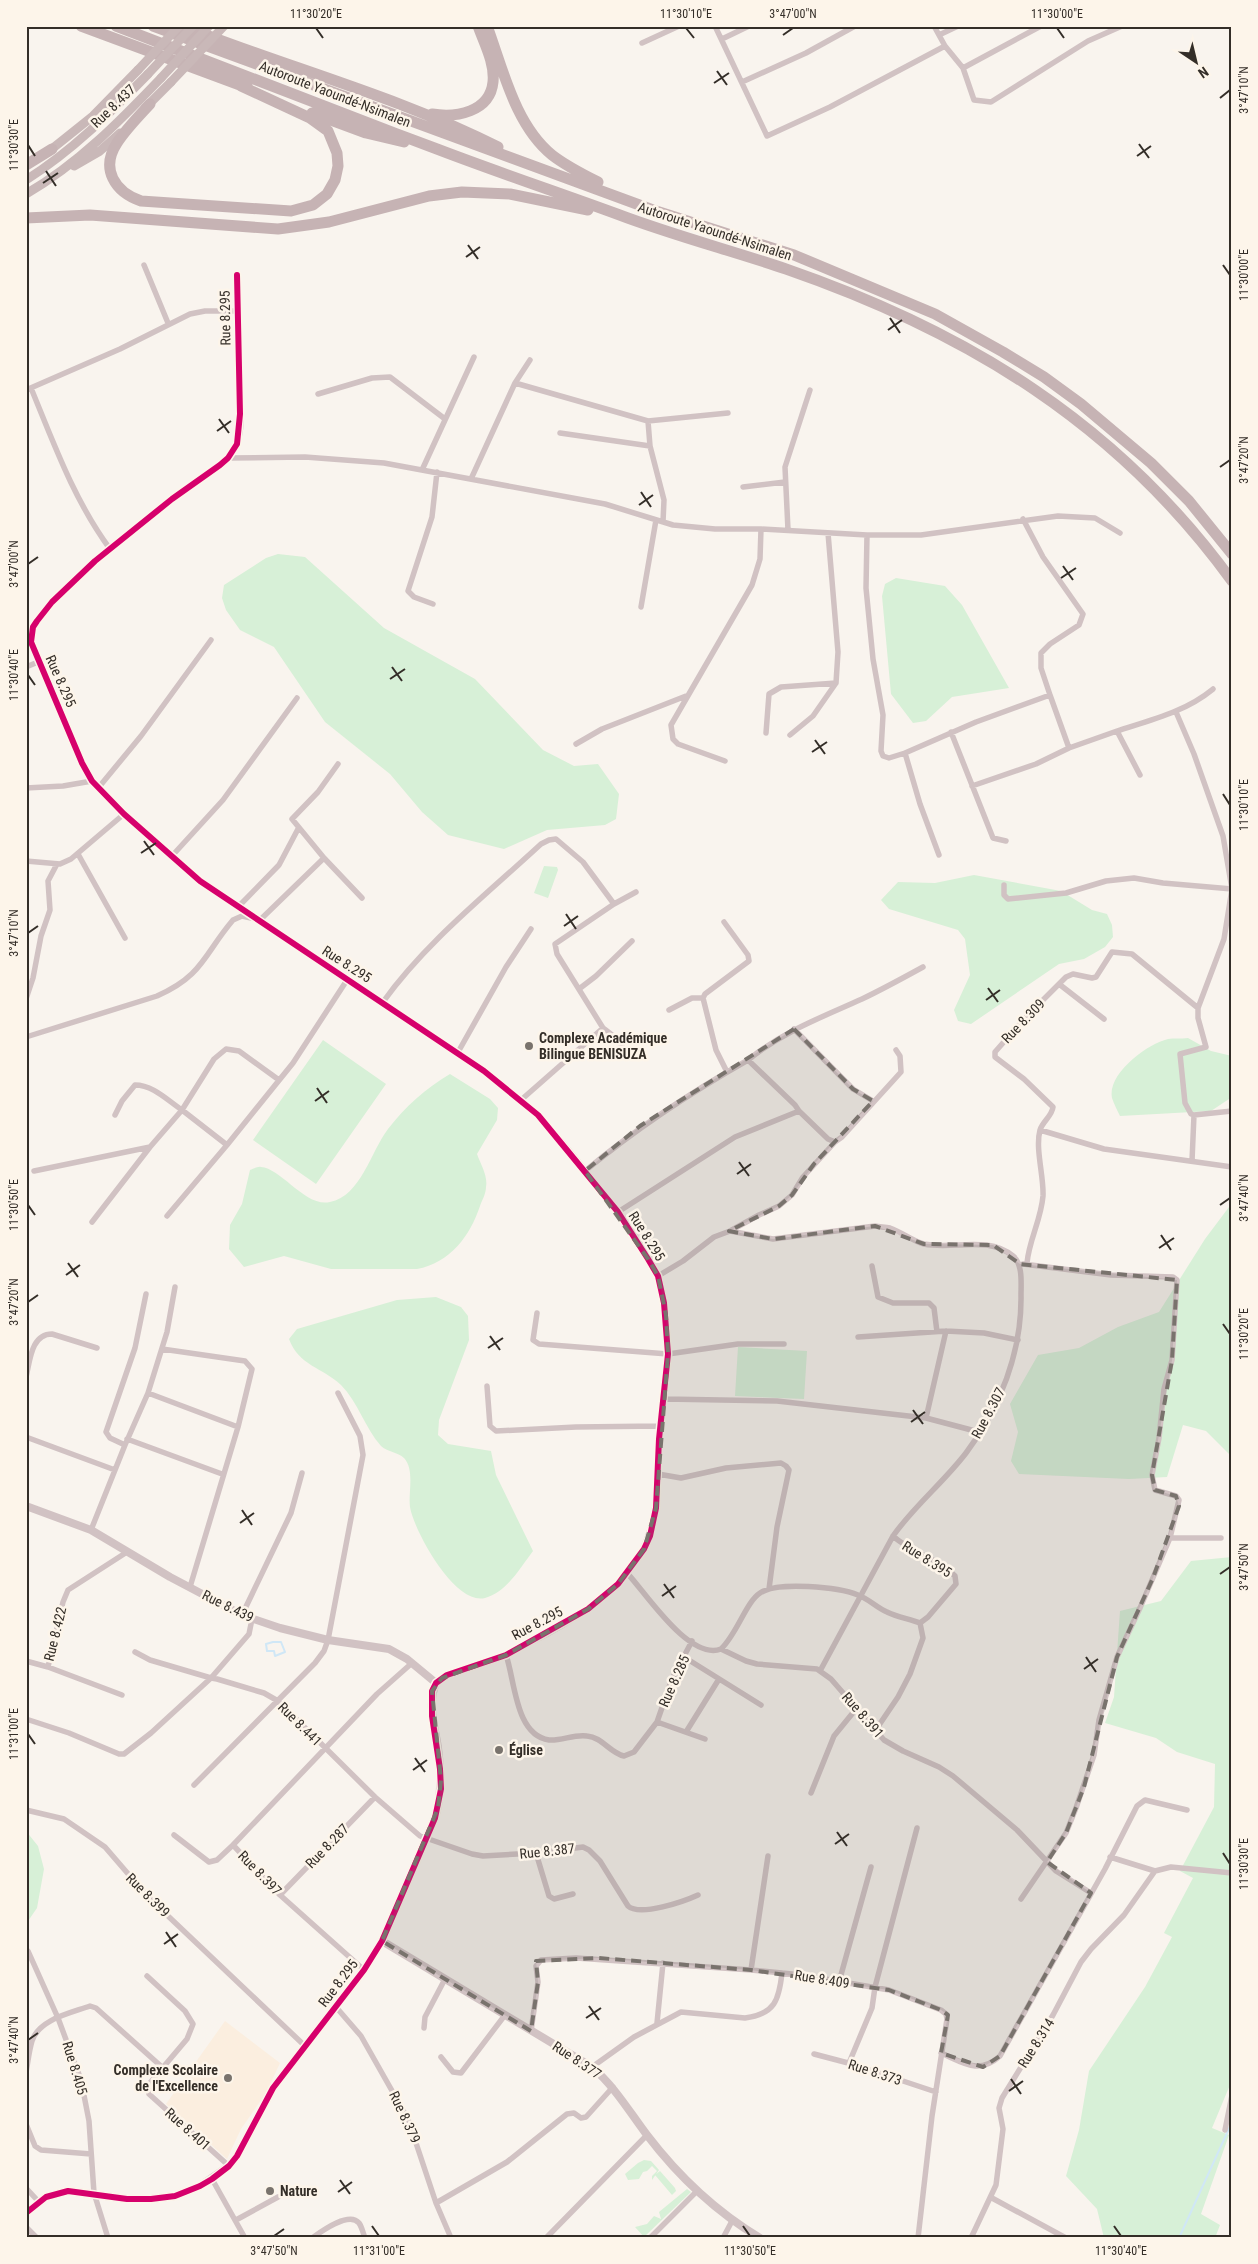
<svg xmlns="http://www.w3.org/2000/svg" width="1258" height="2264" font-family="'Roboto Condensed',sans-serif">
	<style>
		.built { fill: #fbeedf }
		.green { fill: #d7f0d7 }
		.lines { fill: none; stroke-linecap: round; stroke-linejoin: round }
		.stream { stroke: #d0e7f6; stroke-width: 2 }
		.minor { stroke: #d1c2c3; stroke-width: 5.5 }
		.tertiary { stroke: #d1c2c3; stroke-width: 8 }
		.secondary { stroke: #c9b8b8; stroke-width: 9 }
		.motorway { stroke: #c6b3b4; stroke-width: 11 }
		.secondary-bridge { stroke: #c9b8b8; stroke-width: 9 }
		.cycleway-casing { stroke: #fdf5ea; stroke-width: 9 }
		.cycleway { stroke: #d6006c; stroke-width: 6 }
		.marked { fill: #79736d; fill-opacity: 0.2; stroke: #79736d; stroke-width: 4; stroke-dasharray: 10 6; stroke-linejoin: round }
		.ticks { fill: none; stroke: #342e28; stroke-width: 2 }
		.poi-dot { fill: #79736d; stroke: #fdf5ea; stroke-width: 2 }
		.labels { text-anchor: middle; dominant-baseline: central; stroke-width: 5; stroke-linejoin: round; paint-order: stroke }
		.street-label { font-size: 14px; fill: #342e28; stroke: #fdf5ea }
		.poi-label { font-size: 14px; font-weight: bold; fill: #342e28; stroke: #fdf5ea; text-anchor: start }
		.neatline { fill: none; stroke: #342e28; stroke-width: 2 }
		.ticks-label { font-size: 12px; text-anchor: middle; fill: #342e28 }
	</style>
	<rect width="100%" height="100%" fill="#f9f4ee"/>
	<path class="built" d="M225 2021 280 2063 266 2093 241 2129 227 2159 166 2104Z"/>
	<path class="green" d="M278 554 305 557 384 628 475 679 543 750 574 766 598 764 619 794 616 819 605 825 547 830 504 849 448 835 422 812 390 774 325 722 274 647 240 630 226 610 222 598 224 585 266 558Z
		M896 578 945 586 962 605 1009 688 952 697 926 721 913 723 891 694 882 596 885 584Z
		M544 866 557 867 558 870 548 898 534 893Z
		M974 875 1061 891 1092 910 1107 914 1112 925 1113 937 1105 947 1084 959 1059 964 971 1024 958 1021 954 1010 970 975 965 939 958 930 889 909 881 900 898 882 935 883Z
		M1188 1038 1211 1051 1232 1056V1097L1211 1111 1120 1116C1117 1110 1114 1104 1112 1098 1107 1074 1147 1044 1168 1039 1174 1038 1181 1039 1188 1038Z
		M323 1040 386 1084 316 1184 253 1140Z
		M450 1074 490 1099 498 1108 497 1120 477 1154C481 1165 488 1176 486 1187 486 1194 482 1200 480 1206 470 1236 450 1263 417 1269H331L284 1256 244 1267 229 1249 230 1225 242 1204 250 1170C253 1169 258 1166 261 1167 281 1168 306 1208 330 1202 361 1196 371 1151 388 1129 405 1107 426 1088 450 1074Z
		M1232 1203V1457L1206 1431 1183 1425 1167 1477 1129 1479 1019 1474 1011 1461 1018 1432 1010 1404 1038 1355 1079 1348 1118 1327 1159 1312 1205 1239Z
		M436 1297 461 1307 468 1316 469 1340 439 1420 438 1435 448 1444 491 1451 496 1475 533 1551C520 1568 507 1592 485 1598 455 1606 414 1531 410 1507 408 1493 415 1470 404 1458 398 1452 387 1452 381 1446 365 1428 358 1402 341 1385 322 1367 299 1366 289 1339L297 1329 397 1300Z
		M738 1347 807 1351 804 1399 735 1396Z
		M1232 1557V2080L1212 2128 1229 2135 1201 2214 1220 2225 1215 2238H1104L1097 2209 1066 2176 1079 2130 1089 2071 1145 1987 1172 1937 1164 1933 1193 1878 1180 1871 1214 1807 1215 1764 1177 1752 1156 1738 1105 1723 1114 1697 1120 1611 1161 1601 1191 1561Z
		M26 1831 38 1846 44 1869 37 1908 26 1924Z
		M644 2160 651 2161 659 2170 652 2180V2176L657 2171 652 2166 647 2171 643 2172 639 2179 628 2180 625 2174 638 2163Z
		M660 2171 675 2188 676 2191 672 2195 655 2175Z
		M687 2189 691 2192 644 2237 635 2227 647 2224 654 2216 661 2219 659 2212Z"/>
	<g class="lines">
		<path class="stream" d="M273 1642H281L285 1652 275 1656 274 1651H267L266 1644Z
			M1179 2238 1232 2122"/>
		<path class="minor" d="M715 26 767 136 830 107 945 46
			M934 26 945 46 963 68 974 100 991 102 1088 41 1122 26
			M939 35 958 26
			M722 39 749 26
			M642 43 679 26
			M963 68 1041 26
			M742 82 806 53 855 26
			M144 265 168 323
			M237 275C237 312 238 349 239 386 240 403 244 427 237 443 227 468 184 489 162 506 135 528 42 599 33 629 27 647 41 663 47 679 60 710 73 753 92 780 98 789 108 797 116 804 142 832 171 857 200 881 275 930 351 980 424 1031 457 1054 492 1074 522 1101 555 1130 582 1166 609 1200 626 1223 648 1250 658 1278 675 1327 665 1381 660 1431 655 1483 663 1529 627 1573 596 1610 548 1636 504 1655 482 1665 454 1667 436 1683
			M515 383 648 421 728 413
			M31 388C54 444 74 500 110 549
			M26 390 120 349 190 314 205 311H237
			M318 394 372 378 390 377 445 419
			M648 421 650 446 664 500 663 522
			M560 433 650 446
			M228 458 305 457 384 463 605 504 673 525 715 529H761L867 535H921L1058 516 1095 518 1120 533
			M422 470 474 357
			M471 479 515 383 530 360
			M743 487 785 482
			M1023 519 1043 557 1083 614 1079 625 1050 644 1041 653V668L1050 695
			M788 530 785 467 810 390
			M867 535 866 588 873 659 883 715 881 751 883 756 889 758 905 753
			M433 604 414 597 408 591 432 517 437 472
			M641 607 656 520
			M26 667 38 662
			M1176 712 1194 754 1223 836 1232 889
			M1117 731C1151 720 1185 712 1213 689
			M951 732 993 838 1006 841
			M766 733 769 694 781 687 836 683
			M790 735 813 716 836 683 838 652 828 533
			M576 744 602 729 686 696
			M725 761 678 744 673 739 671 725 752 585 760 559 761 529
			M972 786 1036 764 1069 748
			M99 787 141 736 211 640
			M26 788 63 786 92 781
			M78 854 125 938
			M939 855 920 804 905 753 976 722 1050 695 1069 748 1117 731 1140 775
			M171 857 223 800 297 698
			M324 858 362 898
			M26 861 60 864 71 859 124 814
			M1004 885V895L1008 899 1066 893 1106 881 1134 878 1163 883 1232 889 1224 939 1198 1008V1018L1206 1047 1180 1054 1185 1103 1191 1114 1194 1115 1232 1111
			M239 906 279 865 298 829
			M724 922 748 955 749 961 705 994 703 998 716 1050 727 1072
			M1059 984 1104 1019
			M579 989 596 976 632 941
			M26 999 33 978 41 936 50 910 48 881 57 864
			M383 1002C426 942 487 894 541 844L549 840 556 839 583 862 614 904
			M669 1010 692 998H703
			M603 1028 616 1038 624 1049
			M794 1029 853 1089 873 1101
			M26 1037 157 996C203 976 204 954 233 920L242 916 260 920 324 858 292 819 318 792 338 764
			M457 1054 506 967 531 929
			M748 1060C784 1031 820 1018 862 999 883 989 903 978 923 967
			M521 1100 603 1028 557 954 555 944 614 904 636 892
			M799 1111 828 1139 835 1142 842 1137 901 1072 900 1056 896 1050
			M115 1115 122 1101 135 1085C153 1085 167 1100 182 1110L214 1059 226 1049 239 1051 279 1080
			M1040 1130 1104 1149 1232 1167
			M1192 1161 1194 1115
			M34 1171 150 1147
			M585 1171C638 1127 688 1094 748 1060L795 1105 799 1111 735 1137 618 1212
			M167 1216 227 1145
			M92 1222 150 1147 182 1110 227 1145 293 1063 347 980
			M730 1231 759 1215 779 1206 792 1195 803 1177 835 1142
			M1027 1263C1029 1240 1041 1220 1043 1196 1044 1176 1035 1149 1040 1130 1043 1121 1052 1116 1053 1107L1024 1079 995 1057V1052L1024 1019 1066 977 1073 974 1092 978 1096 977 1112 952 1132 954 1198 1008
			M1023 1264 1111 1275 1173 1277 1177 1280 1172 1360 1164 1389 1159 1438 1152 1475 1155 1490 1176 1496 1179 1500 1170 1538H1221
			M872 1266 878 1297 893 1303H929L934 1308 937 1332
			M658 1276 683 1261 714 1237 730 1231 773 1239 875 1226C880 1227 885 1227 890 1228 902 1232 912 1241 924 1244 954 1250 987 1235 1013 1256 1023 1264 1021 1283 1021 1295 1022 1352 1000 1408 966 1453 943 1483 914 1506 893 1536L820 1671
			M537 1313 533 1340 539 1344 668 1354 738 1344H784
			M858 1337 946 1331 984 1333 1018 1340
			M162 1349 245 1361 252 1369 238 1427 190 1587
			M26 1377C30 1361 31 1334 52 1334L97 1348
			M487 1386 490 1426 496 1431 576 1427 660 1426
			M148 1393 238 1427
			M664 1399 777 1401 926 1418 979 1432
			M926 1418 946 1331
			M26 1437 115 1470
			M127 1439 222 1474
			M125 1445 110 1438 106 1432 135 1348 146 1294
			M658 1474 681 1478 726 1468 781 1463 786 1466 789 1470 777 1527 769 1589
			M91 1530 125 1445 148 1393 167 1332 175 1287
			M627 1573C646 1593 689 1661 721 1649L746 1661 757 1664 817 1669 831 1679 884 1740 903 1751 939 1767 953 1776 1017 1830 1056 1871 1091 1893
			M242 1615 291 1513 302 1473
			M721 1649C737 1634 746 1602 760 1593 777 1581 839 1587 858 1595 869 1599 877 1608 887 1612 897 1617 910 1619 920 1623L928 1617 956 1584 955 1576C938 1558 911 1553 893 1536
			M135 1652 150 1660 211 1678 249 1634 252 1619
			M506 1655C515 1680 515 1735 549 1740 562 1741 574 1734 587 1736 602 1737 610 1753 624 1756L634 1752 657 1722 705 1739
			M684 1657 761 1705
			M26 1661 48 1667 63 1602 68 1590 127 1552
			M48 1667 122 1695
			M26 1719 69 1733 119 1754H124L151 1733 211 1678 217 1679 264 1693 278 1701 375 1797 420 1836 472 1854 483 1856 536 1853 583 1847 589 1850 600 1861 628 1906C640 1917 685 1901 698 1895
			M657 1722 672 1679 692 1641
			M875 1731 898 1697 910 1674 923 1638 920 1623
			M686 1732 719 1679
			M194 1785 315 1663 324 1651 328 1640 363 1455 360 1436 338 1393
			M811 1793 834 1736 856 1709
			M26 1810 64 1819 105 1847 148 1897 305 2046
			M174 1835 209 1862 217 1860 233 1845
			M536 1853 549 1896 554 1899 573 1894
			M1110 1857 1155 1871 1171 1867 1232 1873
			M280 1895 375 1797
			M1021 1899 1066 1833 1076 1808 1094 1755 1099 1720 1117 1657 1140 1608 1170 1538
			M28 1951 58 2018 81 2080 89 2121 94 2193 108 2238
			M364 1970 280 1895 233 1845 377 1694 412 1663
			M751 1970 768 1856
			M147 1976 185 2011 193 2024 187 2039 149 2084 148 2090 149 2094 229 2166
			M839 1982 871 1867
			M336 2007 361 2036 408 2119 436 2203 451 2238
			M657 2023 663 1963
			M424 2028 425 2017 445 1979
			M531 2031 538 1982 536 1966 541 1960 576 1958 751 1970 802 1975 889 1990 941 2010 946 2014 947 2019 932 2116 918 2238
			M941 2053C964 2063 979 2075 1000 2056L1105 1869 1137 1806 1145 1800 1187 1810
			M814 2054 852 2064 936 2092
			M441 2057 453 2072 461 2073 505 2015
			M849 2063 872 2008 875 1987 917 1828
			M592 2067 634 2037 681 2012 745 2018C775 2014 779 2000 782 1973
			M26 2072C28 2062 29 2051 32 2041 39 2019 71 2013 90 2006L96 2008 163 2068
			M26 2124 35 2146 41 2150 91 2154
			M1225 2130 1232 2095
			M212 2179 245 2238
			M26 2188 39 2202
			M992 2198 1066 2238
			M436 2203 507 2162 567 2114 574 2113 581 2118 586 2117 613 2087
			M236 2220 278 2197
			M26 2227 37 2238
			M312 2238C322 2231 349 2211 359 2223 362 2227 363 2233 365 2238
			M546 2238 647 2135
			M650 2238 697 2191
			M723 2238 732 2221
			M971 2238 996 2185 1003 2129 999 2108 1002 2098 1053 2015 1081 1962 1091 1949 1124 1915 1155 1871"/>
		<path class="tertiary" d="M26 1506 91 1530 170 1577 242 1615 280 1628 328 1640 389 1649 407 1659 436 1683C427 1704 435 1727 438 1748 441 1772 442 1794 435 1818L382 1941 364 1970 273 2088 237 2156 229 2166 200 2186 175 2196 151 2199H127L68 2191 46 2197 26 2213
			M382 1941 592 2067C615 2087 629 2111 647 2135 679 2177 715 2211 760 2238"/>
		<path class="secondary" d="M145 108 171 82
			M48 152 93 116 138 70
			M74 166 100 151 120 133
			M26 180C72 151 110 113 148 74
			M26 194C78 164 120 121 161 78"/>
		<path class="motorway" d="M81 26 248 88
			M116 26C224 67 330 109 437 149 497 172 557 192 617 214 672 235 730 250 786 269 968 332 1118 424 1232 581
			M153 26 653 210 794 255 935 314 1003 352 1044 377 1081 404 1151 463 1189 501 1232 554
			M183 26C286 67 400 97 498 147
			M487 26C503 69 515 125 552 155 566 166 582 174 598 182
			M150 104C139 116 126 129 117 143 100 169 115 192 141 201L291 211 313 205 327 194 335 180 338 166 337 153 328 131 310 118 241 86
			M312 113 366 133 404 142
			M432 114C456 118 490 112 493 82 495 63 484 43 478 26
			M26 165 52 149
			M26 218 90 215 278 229 329 222 429 196 462 192 510 194 588 210"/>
		<path class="secondary-bridge" d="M138 70 179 26
			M148 74 193 26
			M161 78 209 26
			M171 82 224 26"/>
		<g class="cycleway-casing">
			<path id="cycleway" d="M26 2213 46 2197 68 2191 127 2199H151L175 2196 200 2186 212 2179 229 2166 237 2156 273 2088 364 1970 382 1941 435 1818 441 1789 440 1769 432 1716V1691L436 1683 447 1675 506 1655 588 1609 618 1584 644 1549 650 1536 656 1508 659 1439 668 1354 664 1303 658 1276 648 1259 618 1212 538 1115 484 1071 200 881 124 814 92 781 82 763 31 642 33 627 37 621 52 602 95 561 172 499 220 465 228 458 237 444 240 414 237 275"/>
		</g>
		<use href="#cycleway" class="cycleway"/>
	</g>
	<path class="marked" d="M794 1029 853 1089 873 1101 814 1164 792 1195 779 1206 729 1231 773 1239 875 1226 924 1244 993 1245 1020 1264 1177 1280 1172 1360 1152 1475 1155 1490 1176 1496 1179 1506 1153 1578 1117 1657 1084 1787 1066 1833 1047 1862 1091 1893 1000 2056 983 2067 941 2053 948 2015 941 2010 889 1990 751 1970 598 1958 536 1961 538 1982 531 2031 382 1941 438 1808 441 1780 432 1691 442 1678 506 1655 588 1609 618 1584 644 1549 656 1508 668 1354 666 1315 658 1276 648 1259 585 1171 640 1126Z"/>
	<path class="ticks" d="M316 28 323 38M686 28 694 38M1057 28 1064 38M783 35 793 28M717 71 727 85M714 83 729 73M1220 98 1230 90M1139 144 1149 158M28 145 35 156M1137 156 1151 146M46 171 56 186M43 183 58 173M468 245 478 259M466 257 480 247M1223 265 1230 275M890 318 900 333M888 330 902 320M219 419 229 433M217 431 231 421M1220 467 1230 460M641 492 651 507M639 505 653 495M28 564 38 557M1063 566 1073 580M1061 578 1076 568M392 667 402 681M28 675 35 685M390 679 405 669M815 740 825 754M812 752 827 742M1223 794 1230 805M144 841 154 855M141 853 156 843M566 914 576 929M564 926 578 916M28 933 38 926M988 988 998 1002M986 1000 1000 990M317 1088 327 1103M315 1101 329 1091M739 1162 749 1176M737 1174 751 1164M28 1205 35 1215M1220 1205 1230 1198M1161 1235 1171 1250M1159 1248 1174 1238M68 1263 78 1277M66 1275 80 1265M28 1302 38 1295M1223 1324 1230 1334M490 1336 500 1350M488 1348 503 1338M913 1410 923 1424M911 1422 925 1412M242 1510 252 1525M240 1523 254 1513M1220 1574 1230 1567M664 1584 674 1598M662 1596 676 1586M1086 1657 1096 1672M1084 1669 1098 1659M28 1734 35 1744M415 1758 425 1772M413 1770 427 1760M837 1832 847 1846M835 1844 849 1834M1223 1853 1230 1864M166 1932 176 1947M164 1944 178 1934M589 2006 599 2020M586 2018 601 2008M28 2040 38 2033M1011 2079 1021 2094M1009 2091 1023 2081M340 2180 350 2194M338 2192 352 2182M372 2226 379 2236M743 2226 750 2236M1114 2226 1121 2236M274 2236 284 2229"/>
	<g class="poi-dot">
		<circle cx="529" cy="1046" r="5"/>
		<circle cx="499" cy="1750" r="5"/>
		<circle cx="228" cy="2078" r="5"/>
		<circle cx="270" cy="2191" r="5"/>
	</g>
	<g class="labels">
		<g class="street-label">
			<text transform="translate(335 94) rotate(21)">Autoroute Yaoundé-Nsimalen</text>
			<text transform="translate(113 106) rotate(-44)">Rue 8.437</text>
			<text transform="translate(715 231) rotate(18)">Autoroute Yaoundé-Nsimalen</text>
			<text transform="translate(225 318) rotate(-91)">Rue 8.295</text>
			<text transform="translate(61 681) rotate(66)">Rue 8.295</text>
			<text transform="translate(347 964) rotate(33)">Rue 8.295</text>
			<text transform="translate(1023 1021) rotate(-46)">Rue 8.309</text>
			<text transform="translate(647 1236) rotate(58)">Rue 8.295</text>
			<text transform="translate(988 1413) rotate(-62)">Rue 8.307</text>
			<text transform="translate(927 1559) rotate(32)">Rue 8.395</text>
			<text transform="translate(228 1606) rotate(26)">Rue 8.439</text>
			<text transform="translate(537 1623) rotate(-28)">Rue 8.295</text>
			<text transform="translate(55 1634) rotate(-76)">Rue 8.422</text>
			<text transform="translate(674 1681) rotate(-66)">Rue 8.285</text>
			<text transform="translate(863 1715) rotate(49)">Rue 8.391</text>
			<text transform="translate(300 1724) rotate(45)">Rue 8.441</text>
			<text transform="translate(327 1846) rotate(-46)">Rue 8.287</text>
			<text transform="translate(547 1851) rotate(-6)">Rue 8.387</text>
			<text transform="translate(260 1873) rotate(46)">Rue 8.397</text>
			<text transform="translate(148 1895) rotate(45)">Rue 8.399</text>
			<text transform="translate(822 1979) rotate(9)">Rue 8.409</text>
			<text transform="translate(338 1983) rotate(-53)">Rue 8.295</text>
			<text transform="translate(1036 2043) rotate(-58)">Rue 8.314</text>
			<text transform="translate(577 2060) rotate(34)">Rue 8.377</text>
			<text transform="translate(75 2068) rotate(73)">Rue 8.405</text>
			<text transform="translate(875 2072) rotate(18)">Rue 8.373</text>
			<text transform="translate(405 2117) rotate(65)">Rue 8.379</text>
			<text transform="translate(188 2129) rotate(42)">Rue 8.401</text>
		</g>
		<g class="poi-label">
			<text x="539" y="1038">Complexe Académique<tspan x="539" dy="16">Bilingue BENISUZA</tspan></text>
			<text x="509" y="1750">Église</text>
			<text x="218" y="2070" text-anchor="end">Complexe Scolaire<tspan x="218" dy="16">de l'Excellence</tspan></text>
			<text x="280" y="2191">Nature</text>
		</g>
	</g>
	<rect width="1258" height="2264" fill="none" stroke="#fdf5ea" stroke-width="55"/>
	<g transform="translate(1196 62) rotate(145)" stroke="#fdf5ea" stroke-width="4" paint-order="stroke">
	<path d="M0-4L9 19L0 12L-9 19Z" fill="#342e28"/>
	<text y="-8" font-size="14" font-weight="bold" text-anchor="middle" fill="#342e28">N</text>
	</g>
	<rect x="28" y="28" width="1202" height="2208" class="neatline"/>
	<g class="ticks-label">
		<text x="316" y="18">11°30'20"E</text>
		<text x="686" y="18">11°30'10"E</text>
		<text x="793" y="18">3°47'00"N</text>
		<text x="1057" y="18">11°30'00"E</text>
		<text transform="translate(1244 90) rotate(-90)" y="4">3°47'10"N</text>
		<text transform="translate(14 145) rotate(-90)" y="4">11°30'30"E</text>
		<text transform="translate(1244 275) rotate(-90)" y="4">11°30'00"E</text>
		<text transform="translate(1244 460) rotate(-90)" y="4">3°47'20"N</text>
		<text transform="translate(14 564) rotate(-90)" y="4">3°47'00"N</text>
		<text transform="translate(14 675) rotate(-90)" y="4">11°30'40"E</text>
		<text transform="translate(1244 805) rotate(-90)" y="4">11°30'10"E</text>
		<text transform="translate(14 933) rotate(-90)" y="4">3°47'10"N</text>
		<text transform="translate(1244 1198) rotate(-90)" y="4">3°47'40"N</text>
		<text transform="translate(14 1205) rotate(-90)" y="4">11°30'50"E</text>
		<text transform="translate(14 1302) rotate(-90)" y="4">3°47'20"N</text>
		<text transform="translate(1244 1334) rotate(-90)" y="4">11°30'20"E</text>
		<text transform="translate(1244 1567) rotate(-90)" y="4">3°47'50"N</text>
		<text transform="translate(14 1734) rotate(-90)" y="4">11°31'00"E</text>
		<text transform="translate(1244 1864) rotate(-90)" y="4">11°30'30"E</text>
		<text transform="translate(14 2040) rotate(-90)" y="4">3°47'40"N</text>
		<text x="274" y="2255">3°47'50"N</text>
		<text x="379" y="2255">11°31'00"E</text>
		<text x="750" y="2255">11°30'50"E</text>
		<text x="1121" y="2255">11°30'40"E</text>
	</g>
</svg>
